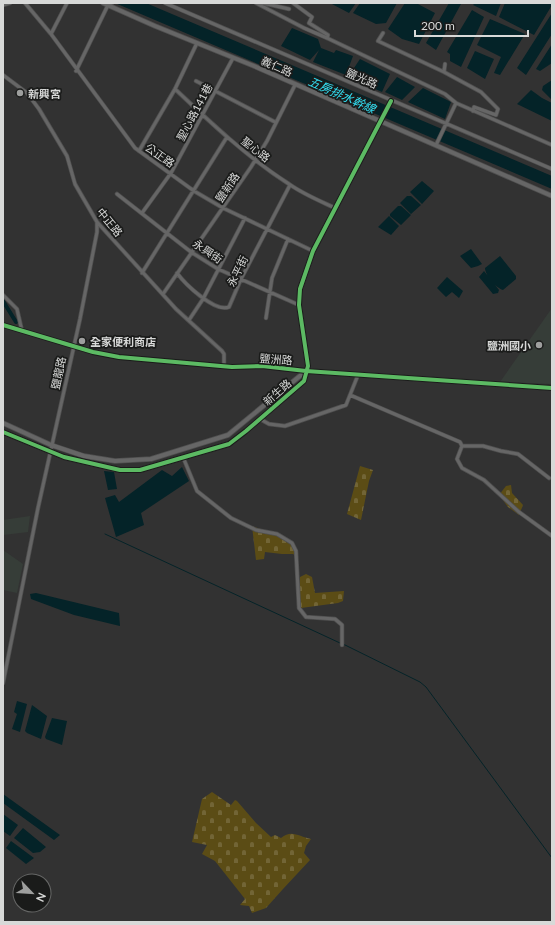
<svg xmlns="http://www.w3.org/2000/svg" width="555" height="925" font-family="Lato,'Noto Sans TC',sans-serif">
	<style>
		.built { fill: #363d38 }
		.cemetery { fill: url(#cemetery-stones) }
		.water { fill: #042328 }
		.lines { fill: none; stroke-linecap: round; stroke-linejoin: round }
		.stream { stroke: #042328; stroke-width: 1 }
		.canal { stroke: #042328; stroke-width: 4 }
		.minor-casing { stroke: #505050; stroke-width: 4.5 }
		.tertiary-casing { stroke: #505050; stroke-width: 5.5 }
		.minor { stroke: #666; stroke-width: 3 }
		.tertiary { stroke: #666; stroke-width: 4 }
		.cycleway-casing { stroke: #1a1b1a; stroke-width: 6 }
		.cycleway { stroke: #5cba63; stroke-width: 4 }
		.poi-dot { fill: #9e9f9e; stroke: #1a1b1a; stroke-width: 1.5 }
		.labels { text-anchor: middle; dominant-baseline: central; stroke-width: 3.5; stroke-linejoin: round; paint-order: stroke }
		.street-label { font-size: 11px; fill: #d8d9d8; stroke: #1a1b1a }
		.poi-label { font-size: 11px; font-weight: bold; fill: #d8d9d8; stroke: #1a1b1a; text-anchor: start }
		.water-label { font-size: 12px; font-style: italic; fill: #32e0f4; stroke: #1a1b1a }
	</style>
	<defs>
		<pattern id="cemetery-stones" width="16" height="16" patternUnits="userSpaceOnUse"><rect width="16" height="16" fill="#5b4c15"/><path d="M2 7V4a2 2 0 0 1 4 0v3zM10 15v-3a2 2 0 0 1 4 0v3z" fill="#726536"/></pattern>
	</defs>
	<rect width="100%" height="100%" fill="#323232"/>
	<path class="built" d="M552 308V384L500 382Z
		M30 516 28 532 3 535V520Z
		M3 550 23 564 17 593 3 590Z"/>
	<path class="cemetery" d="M360 466 373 470 369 481 361 520 347 514Z
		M511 485 512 493 523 505 519 515 508 507 499 495 506 486Z
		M252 526 281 536 293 542 298 557 293 554H282L265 552 264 559 256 560Z
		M306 574 312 577 315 593 344 591 343 601 338 603 301 608 299 595 300 577Z
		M212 792 231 805 235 800 237 801 256 823 271 837 275 835 281 838C292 829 299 837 311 839L306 846 304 853 310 860 283 889 266 908 252 913 249 906 240 905 245 899 215 861 202 854 207 845 192 842 202 799Z"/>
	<path class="water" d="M115 3H146L552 176V189Z
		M330 3H356L349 13Z
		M360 3H397L386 23 376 24 353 13Z
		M405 3H416L435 13 419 44 402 39 388 29Z
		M449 3 461 4 436 50 426 43Z
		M475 3H501L496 16 473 5Z
		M505 3H552V5L534 35 499 17Z
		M472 10 484 17 461 67 450 61V54L447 52Z
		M552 13V34L526 75 517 68Z
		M490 19 525 34 500 75 494 73 501 57 477 45Z
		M292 28 318 39 321 48 334 53 336 50 353 56 346 75 313 62 319 50 310 60 281 46Z
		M552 44V63L540 71 536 69Z
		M475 51 494 59 485 79 467 68Z
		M360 59 390 74 382 92 348 77Z
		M397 77 415 87 402 100 385 92Z
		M552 80V100L542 90 543 86Z
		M423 88 451 102 445 119 408 102Z
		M531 90 542 98 552 103V121L517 104Z
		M422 181 434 191 422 204 410 192Z
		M407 196H411L421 205 411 214 400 203Z
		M398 206H401L411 215 401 225 390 216V214Z
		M389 216 399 226 391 235 378 227Z
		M471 249 482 264 478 266 471 268 460 256Z
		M500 256 516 276V279L503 290C496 288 485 275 485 268Z
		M484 271 499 290 498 293 493 294 479 277Z
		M447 277 463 291 459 298 452 292 446 297 437 288Z
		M182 467 189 481 141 513 144 525 116 537 105 498 115 495 119 502 162 470 172 476Z
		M104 471 114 472 117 489 108 490Z
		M36 593 119 613 120 626 74 615 31 599 30 594Z
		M17 701 27 704 20 732 12 729 17 714 14 712Z
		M32 705 47 716 41 739 27 733 25 731Z
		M52 718 67 721 62 745 46 739 45 737Z
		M3 794 60 835 54 840 3 803Z
		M3 814 18 825 10 836 3 831Z
		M23 828 46 847 40 852 33 853 14 838Z
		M11 841 34 858 26 864 6 848Z"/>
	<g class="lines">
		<path class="stream" d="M105 534 340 643
			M343 644 420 682 426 687 552 858"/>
		<path class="canal" d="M3 301 16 322"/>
		<g class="minor-casing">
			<path id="minor" d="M25 3 51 34 135 148 194 191 223 208 313 251
				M165 3 552 169
				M256 3 304 28 327 38 445 94 456 103 552 145
				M293 3 312 17 309 23 328 35 327 38
				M3 5 10 3
				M261 5 263 3 289 9
				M383 33 378 41 444 72
				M51 34 67 3
				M445 64 444 72 481 92 498 109 496 115 474 107 473 111
				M76 71 108 5 112 3
				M3 75 27 93 39 109 67 156 75 184 97 222 176 309 222 351 224 354V366
				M196 81 275 122
				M175 89C211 123 247 157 289 184 303 194 320 201 335 208
				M380 122 391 101
				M436 145 456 103
				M139 151 175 89 197 43
				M117 194 191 252 218 269 299 305
				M142 213 171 173 233 58
				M142 273 227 137
				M177 273C185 284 215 313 229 307L241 279 290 185
				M163 294 251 167 267 141 295 85
				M3 295 17 309 22 331
				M266 318 272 278 288 239
				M189 320 203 299 245 218
				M3 325 93 352 119 357 232 367 262 366 306 371
				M350 395 460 442 462 446 457 459 462 468 484 480 519 512 552 536
				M260 419 269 424 285 426 346 405 358 375
				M462 446H483L501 451 518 454 549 478
				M183 457 197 491 231 518 256 530 277 534 292 543 296 551 299 608 306 617 335 619 342 625V645
				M3 683 38 508 80 319 97 232V222"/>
		</g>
		<g class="tertiary-casing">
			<path id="tertiary" d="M103 3 155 26 254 66 552 196
				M306 371 552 388
				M3 423 51 445 84 456 115 461 151 459 228 435 306 371
				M3 432 64 457 120 470H140L229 444 246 431 304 381 308 366 299 305 300 289 313 251 380 122"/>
		</g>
		<use href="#minor" class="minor"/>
		<use href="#tertiary" class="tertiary"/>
		<g class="cycleway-casing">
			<path id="cycleway" d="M3 325 93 352 119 357 232 367 262 366 306 371 552 388
				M3 432 64 457 120 470H140L229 444 246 431 304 381 308 366 299 305 300 289 313 251 391 101"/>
		</g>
		<use href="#cycleway" class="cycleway"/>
	</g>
	<g class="poi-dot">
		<circle cx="20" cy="93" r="4"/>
		<circle cx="82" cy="341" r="4"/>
		<circle cx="539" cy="345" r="4"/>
	</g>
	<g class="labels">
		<g class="street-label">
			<text transform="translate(277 66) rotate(24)">義仁路</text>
			<text transform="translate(362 78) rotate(24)">鹽光路</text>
			<text transform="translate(194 112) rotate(-62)">聖心路141巷</text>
			<text transform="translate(256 149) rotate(38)">聖心路</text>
			<text transform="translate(160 155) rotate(35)">公正路</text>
			<text transform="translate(227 187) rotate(-56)">鹽新路</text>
			<text transform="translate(110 222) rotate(51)">中正路</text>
			<text transform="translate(208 251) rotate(34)">永興街</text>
			<text transform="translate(237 271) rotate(-64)">永平街</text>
			<text transform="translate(276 359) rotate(4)">鹽洲路</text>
			<text transform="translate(58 373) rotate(-78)">鹽龍路</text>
			<text transform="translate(277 392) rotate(-41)">新生路</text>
		</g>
		<g class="poi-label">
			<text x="28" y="93">新興宮</text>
			<text x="90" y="341">全家便利商店</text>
			<text x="531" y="345" text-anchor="end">鹽洲國小</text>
		</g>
		<g class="water-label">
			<text transform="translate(342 95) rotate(24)">五房排水幹線</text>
		</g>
	</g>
	<rect width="555" height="925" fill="none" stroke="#d8d9d8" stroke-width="8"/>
	<g transform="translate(32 893) rotate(115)"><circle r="19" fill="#1a1b1a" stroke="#666766"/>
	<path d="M0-3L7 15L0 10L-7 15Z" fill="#9e9f9e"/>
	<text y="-6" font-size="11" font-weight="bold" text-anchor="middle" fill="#d8d9d8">N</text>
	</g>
	<path d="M415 30v6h113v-6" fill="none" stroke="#d8d9d8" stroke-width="2"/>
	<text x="421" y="30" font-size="12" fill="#d8d9d8" stroke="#1a1b1a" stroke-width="3" paint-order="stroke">200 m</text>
</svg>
